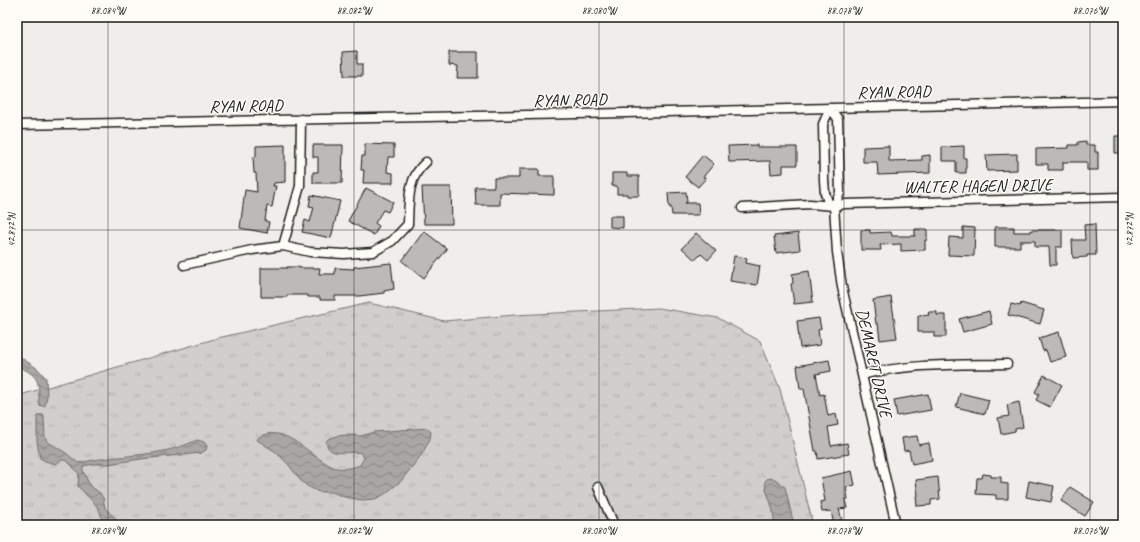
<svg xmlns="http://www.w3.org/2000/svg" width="1140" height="542" font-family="Caveat,sans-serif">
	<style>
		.grass { fill: url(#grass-tufts); stroke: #767674 }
		.water { fill: url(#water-waves); stroke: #706f6d }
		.building { fill: #bbbab6; stroke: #1c1c1c }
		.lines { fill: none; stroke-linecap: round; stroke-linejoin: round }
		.minor-casing { stroke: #1c1c1c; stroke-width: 11 }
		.minor { stroke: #fdfcf7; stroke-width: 8 }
		.ticks { fill: none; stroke: #1c1c1c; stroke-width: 1; stroke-opacity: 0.45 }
		.labels { text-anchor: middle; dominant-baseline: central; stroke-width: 3; stroke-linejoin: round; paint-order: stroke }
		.street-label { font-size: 17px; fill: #1c1c1c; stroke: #fdfcf7 }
		.neatline { fill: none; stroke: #1c1c1c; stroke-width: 1.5 }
		.ticks-label { font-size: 10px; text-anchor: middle; fill: #1c1c1c }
	</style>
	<defs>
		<pattern id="grass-tufts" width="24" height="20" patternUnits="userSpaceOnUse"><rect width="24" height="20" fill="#d0cfcc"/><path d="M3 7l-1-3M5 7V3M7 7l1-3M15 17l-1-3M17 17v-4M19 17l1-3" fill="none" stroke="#b2b1af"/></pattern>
		<pattern id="water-waves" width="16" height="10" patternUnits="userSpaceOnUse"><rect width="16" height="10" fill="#a8a7a3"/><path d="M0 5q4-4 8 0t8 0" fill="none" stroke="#888784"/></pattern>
	</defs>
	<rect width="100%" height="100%" fill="#f0eeea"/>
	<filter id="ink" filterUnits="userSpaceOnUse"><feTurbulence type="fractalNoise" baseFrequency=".025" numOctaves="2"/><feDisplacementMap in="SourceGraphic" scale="8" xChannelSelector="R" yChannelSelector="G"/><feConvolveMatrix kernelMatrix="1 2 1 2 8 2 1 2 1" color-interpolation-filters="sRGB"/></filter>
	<g filter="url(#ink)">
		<path class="grass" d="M369 303 444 321 515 315 659 308 718 318 760 341 780 389 813 525H17V396L218 338Z"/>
		<path class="water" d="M17 355 38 369 46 378 47 396 45 406H41L39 404C39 381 40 376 17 366Z
			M38 415H43L44 417 45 438 48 442 66 453 78 463C118 454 160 458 197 440L204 442 207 446 206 450 201 453 141 459 109 464H94L83 466V471L90 486 100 493 103 498 105 508 122 525H101C105 507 87 498 78 486L79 474C75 471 69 459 62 460 60 461 58 463 56 464L45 461 40 458 37 442V417Z
			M427 428 431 432 430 439 422 454 401 481 385 494 375 499 362 500 344 497 332 492H319L307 486 301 481 288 464 276 452 257 440 258 438C284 421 310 457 333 467 341 470 352 468 360 465L364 458 361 453C349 450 329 459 326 442L328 439 337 436 347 435 361 436 374 432Z
			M768 478 775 479 785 487 794 525H775L772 506 766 490 765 481Z"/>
		<path class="building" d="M357 51V64H362V76H344L343 52Z
			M449 52H478V78H457L458 66 449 65Z
			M1115 136H1123V153H1115Z
			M1086 141V145H1095V152H1098V170H1087V162H1063V170H1048V164H1036V149L1069 148V145H1078V142Z
			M365 144 394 145V157H388L387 172 393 173V183H363L364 170H361L362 156H365Z
			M285 145V182L274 183 273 186H276L272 207 267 206 265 221 269 222 267 233 240 228 245 190 257 192 256 173H254L253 157H256V146Z
			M313 145H343L342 183H313V172H318V157H313Z
			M757 145V147H797V165H783V173L771 174 770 161 729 162 728 146Z
			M889 146V161L922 160V156L930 155V173L878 175 877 162H863V147Z
			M964 146V158H966V173H956V161H942V147Z
			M1017 154V170L987 171 986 155Z
			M703 155 714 164 703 177 706 178 698 187 685 177Z
			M519 169H539V176H554V195L500 193V205H476L475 187H494V178H519Z
			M612 173H627V176H639V196H627V194H617V186H612Z
			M422 187H451L452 224H424Z
			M366 188 393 202 388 212 383 210 375 223 379 226 374 235 348 221Z
			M686 192 687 202 685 203H698L699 215H672L671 207H669L668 193Z
			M311 195 340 201 331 238 302 232 305 220 310 222 314 207 309 206Z
			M610 216H623V228L610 227Z
			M1095 224 1096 255H1087V257L1073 258 1072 240H1085L1084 225Z
			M963 227 975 228 974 256 948 255 949 237 963 238Z
			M995 227H1014V232H1031V230H1062V247H1056V265H1050L1049 247H1035V241H1020V247H995Z
			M915 229H927V240H925V250L901 251V244L880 245 881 250H861V230H870V233L891 232 892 236H915Z
			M424 231 447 249 424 278 402 261Z
			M696 233 716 251 708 260 701 254 695 260 682 248Z
			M798 233 800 250 776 253 774 236Z
			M734 256 747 258 746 263 760 266 757 285 730 281Z
			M391 263 394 289 384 291V293L359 296H335V300H320V297H308V295H287V297H261V268H287V267H299V268H320L319 274H335V268L354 269V267Z
			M809 271 813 302 794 304 791 284 793 283 792 274Z
			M891 297 897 338 880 340 878 324H876L873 300Z
			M1021 303 1044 310 1040 324 1008 315 1011 304 1020 306Z
			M989 311 992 324 963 332 959 319Z
			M928 312H937V315H946V337H934V332H918V316L929 315Z
			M819 318 821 329 818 330 820 345 800 348 797 321Z
			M1059 332 1066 357 1050 362 1046 350 1043 351 1039 338Z
			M829 360 831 371 816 374 820 395 824 394 828 416 836 414 838 425 828 427 831 446 847 443 849 454 818 459 817 451H815L804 389H800L797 366Z
			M1044 375 1062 385 1050 407 1036 400 1039 394 1035 392Z
			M960 393 989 400 985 414 956 407Z
			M928 394 931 410 897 416 894 400Z
			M1019 402 1023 427 1015 429V431L1001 434 998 418 1009 416 1007 405Z
			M917 436 919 445 929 443 932 460 912 464 909 450 904 451 902 438Z
			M852 471 855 485 846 487 848 499 845 500 847 508 839 509 843 525H834L831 511 822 512 820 502 825 501 821 478Z
			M983 474 991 475V477H1001V483L1008 484V499H996V495L976 494 977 478H982Z
			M938 477 940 499 931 500V505L917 506 916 496H918L916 480Z
			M1029 481 1054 486 1051 502 1026 497Z
			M1070 487 1094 502 1085 516 1061 501Z"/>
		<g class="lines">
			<g class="minor-casing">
				<path id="minor" d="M17 125 625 113 1123 101
					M834 206 828 202 825 193 824 180 823 124 830 108 838 119 840 193 834 206 837 252 842 287 896 525
					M742 208 810 204 834 206 844 204 1123 197
					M283 246 300 186 301 119
					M184 265 252 250 283 246 310 252 344 254 373 252 392 241 408 224C409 201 407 178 426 162
					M862 375C909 363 959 365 1007 364
					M598 487 614 525"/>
			</g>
			<use href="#minor" class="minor"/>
		</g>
	</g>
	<path class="ticks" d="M108 17V525M354 17V525M599 17V525M844 17V525M1090 17V525M17 230H1123"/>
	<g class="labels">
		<g class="street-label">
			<text transform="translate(894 92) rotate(-1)">RYAN ROAD</text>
			<text transform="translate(570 100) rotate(-1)">RYAN ROAD</text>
			<text transform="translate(246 106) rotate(-1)">RYAN ROAD</text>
			<text transform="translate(978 186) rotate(-1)">WALTER HAGEN DRIVE</text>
			<text transform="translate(874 363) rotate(77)">DEMARET DRIVE</text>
		</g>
	</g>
	<rect width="1140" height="542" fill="none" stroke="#fdfcf7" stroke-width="44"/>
	<rect x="22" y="22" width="1096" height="498" class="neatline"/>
	<g class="ticks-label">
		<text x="108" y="14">88.084°W</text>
		<text x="354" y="14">88.082°W</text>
		<text x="599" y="14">88.080°W</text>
		<text x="844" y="14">88.078°W</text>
		<text x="1090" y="14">88.076°W</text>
		<text transform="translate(11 230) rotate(-90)" y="4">42.872°N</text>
		<text transform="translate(1129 230) rotate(-90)" y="4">42.872°N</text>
		<text x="108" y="534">88.084°W</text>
		<text x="354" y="534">88.082°W</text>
		<text x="599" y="534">88.080°W</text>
		<text x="844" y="534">88.078°W</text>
		<text x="1090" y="534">88.076°W</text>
	</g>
</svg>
